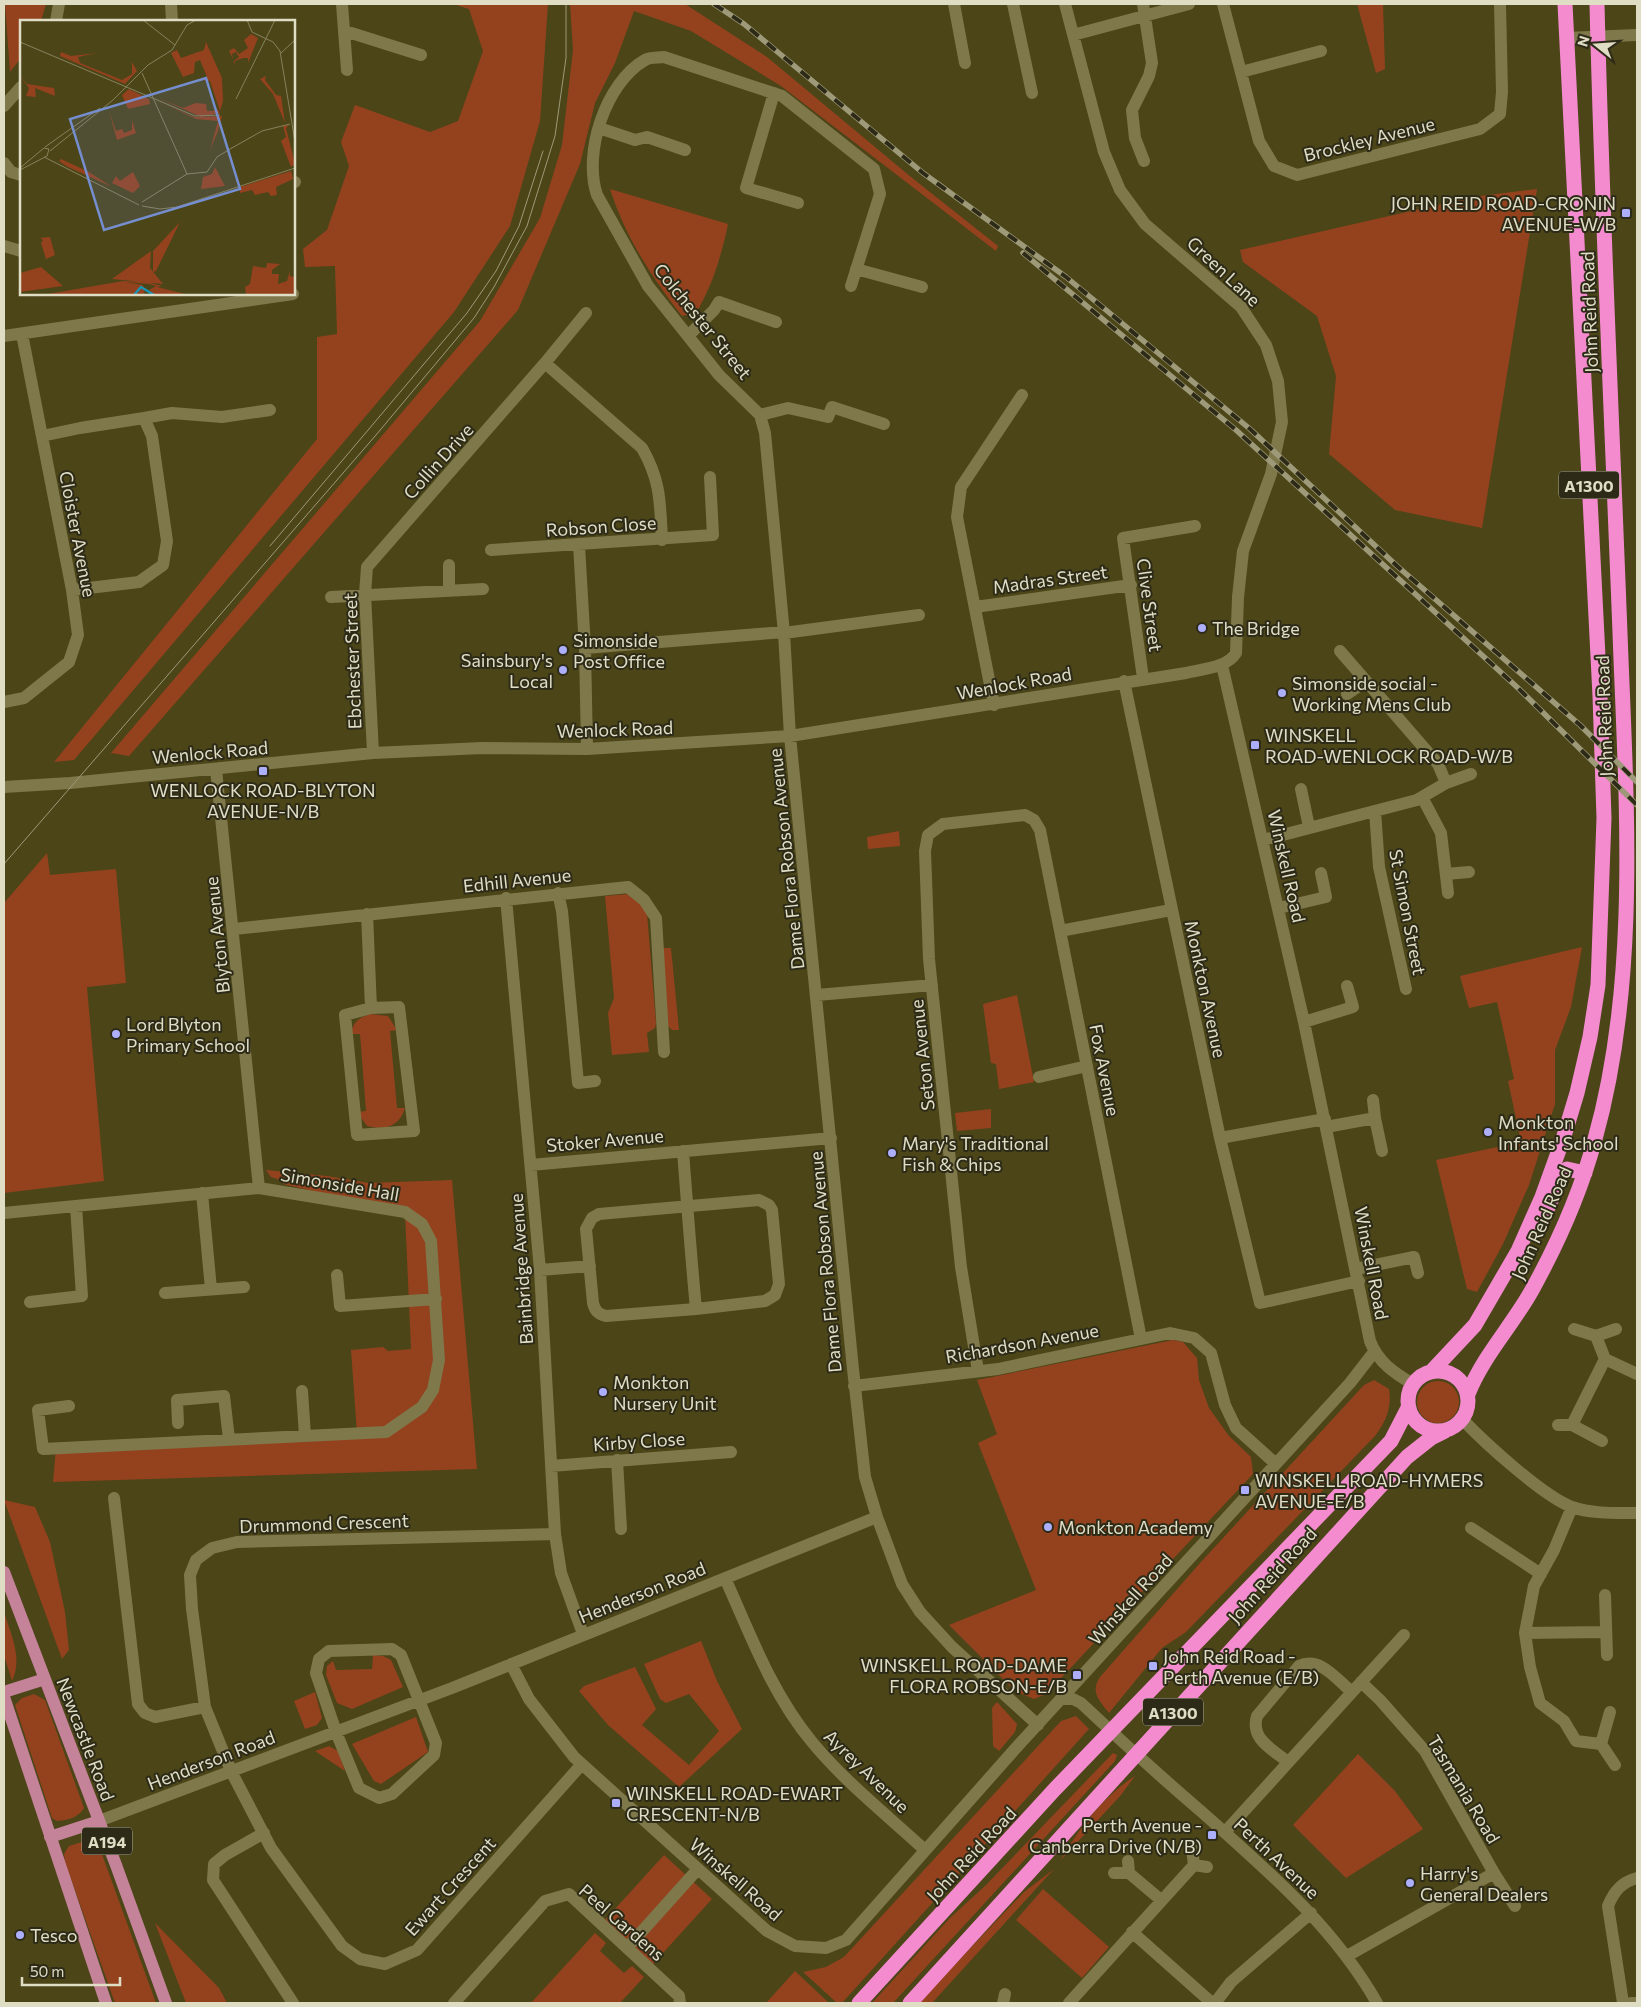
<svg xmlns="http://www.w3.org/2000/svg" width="1641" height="2007" font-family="Commissioner,sans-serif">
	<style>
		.green { fill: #94421e }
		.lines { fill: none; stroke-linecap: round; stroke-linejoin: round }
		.minor { stroke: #7e784b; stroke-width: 12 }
		.major { stroke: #c5839a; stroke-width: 12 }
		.highway { stroke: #f58bcf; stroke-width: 15 }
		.tram { stroke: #9e9978; stroke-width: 1 }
		.rail-casing { stroke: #9e9978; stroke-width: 5.5 }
		.rail { stroke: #2d2b18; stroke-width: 4; stroke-dasharray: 11; stroke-linecap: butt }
		.poi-dot { fill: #adaffb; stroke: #2d2b18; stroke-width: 2 }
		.labels { text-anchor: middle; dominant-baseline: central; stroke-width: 4; stroke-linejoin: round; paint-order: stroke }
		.shield { fill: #2d2b18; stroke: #aaa891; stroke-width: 1 }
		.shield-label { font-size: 16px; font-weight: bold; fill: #e0ddc5 }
		.street-label { font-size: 18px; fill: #e0ddc5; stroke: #2d2b18 }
		.poi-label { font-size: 18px; fill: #e0ddc5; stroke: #2d2b18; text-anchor: start }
		.inset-river { fill: none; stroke: #1b93b4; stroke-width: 2.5 }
		.inset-road { fill: none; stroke: #87825d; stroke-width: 1 }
		.view { fill: #758ecf; fill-opacity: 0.15; stroke: #758ecf; stroke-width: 2.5 }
		.inset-edge { fill: none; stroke: #e0ddc5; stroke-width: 2.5 }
	</style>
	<rect width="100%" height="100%" fill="#4b4518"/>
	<path class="green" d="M5 4H46L41 21H21V58L10 72Z
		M453 4H548L540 121 510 226 454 312 74 760 54 762 317 439V337L337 334 335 266 305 267 303 249 327 230 349 166 341 142 355 105 430 132 458 121 483 51 469 9Z
		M570 4H685L767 57 911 177 998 246 996 251 781 86 691 31 634 11 615 63 595 103 580 164 518 310 129 756 111 753 480 321 540 218 562 145 573 50Z
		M1357 4H1383L1385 69 1376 73Z
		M610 189 728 224C722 254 712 287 696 313L682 316C652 278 625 236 610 189Z
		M1537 189 1482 528 1395 510 1329 454 1336 376 1317 316 1243 262 1240 250 1472 197Z
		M899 831 900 846 868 849 867 837Z
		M47 853 50 875 116 869 126 983 87 987 104 1181 4 1193V903Z
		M629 894 636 897 647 913 656 1023 655 1028 647 1033 649 1052 612 1055 608 1013 614 998 605 896Z
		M1582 947 1571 1007 1555 1050V1104L1529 1185 1503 1244 1477 1292 1467 1289 1436 1160 1521 1142 1508 1081 1514 1079 1497 1002 1469 1008 1460 976Z
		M660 948H671L679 1030H672L667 1025Z
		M1017 995 1034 1082 999 1089 996 1064 991 1063 983 1004Z
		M370 1014 388 1016 397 1030 390 1031 397 1108H405C400 1126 385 1131 367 1126L357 1112 366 1111 360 1034H350C354 1022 358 1018 370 1014Z
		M991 1109V1128L957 1131 955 1113Z
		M266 1170 327 1176 369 1183 452 1180 477 1469 53 1482 56 1448 357 1433 351 1350 383 1347 388 1351 411 1349 405 1213 283 1184V1181L271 1177Z
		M1173 1340 1183 1342 1197 1358 1199 1380 1209 1408 1229 1436 1251 1457 1253 1474 1046 1694 1034 1699 1015 1691 949 1625 1036 1590 978 1443 997 1434 977 1380Z
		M1374 1380 1389 1389C1392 1408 1386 1421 1375 1436L1186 1632 1162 1648 1109 1713C1099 1700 1090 1692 1100 1677L1200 1563 1364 1385Z
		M1417 1402a21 21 0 1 1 42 0a21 21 0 1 1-42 0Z
		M4 1500 35 1507 50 1542 65 1612 69 1650 62 1659Z
		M4 1612C11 1635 23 1658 12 1681L4 1655Z
		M701 1641 717 1681 742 1729 679 1787 608 1725 579 1691 584 1686 635 1667 656 1709 642 1725 689 1765 719 1731 689 1694 666 1703 660 1699 644 1664Z
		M373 1655 383 1656 391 1660 403 1687 352 1709 337 1703 326 1675 327 1666 333 1661 336 1670 372 1669Z
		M315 1692 322 1718 317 1725 305 1729 294 1701Z
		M34 1694 45 1700 84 1808C78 1818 68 1820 57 1821L52 1818 15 1705 22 1698Z
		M997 1702 1017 1724 1015 1732 999 1751 993 1746 992 1708Z
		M1076 1716 1089 1729 842 2003H837L803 1972 826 1967 844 1957 1061 1721Z
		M416 1717 428 1752 381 1784 374 1781 352 1744Z
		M329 1746 338 1751 345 1771 315 1751Z
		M1113 1753 1117 1755 1115 1761 893 2003H872L950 1918 986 1885Z
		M1358 1754 1395 1791 1423 1829 1346 1878 1293 1825Z
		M1135 1776 1121 1795 1061 1860C1078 1829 1105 1795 1135 1776Z
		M88 1840 95 1841 99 1846 156 2003H115L65 1862 64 1854 69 1846Z
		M664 1855 712 1899 652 1965 604 1921Z
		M1054 1869 932 2003H918L1024 1892Z
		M1043 1889 1109 1947 1082 1978 1016 1920Z
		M155 1923 219 1988 227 2003H186Z
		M595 1933 606 1943 600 1951 624 1973 632 1966 644 1977 620 2003H531Z
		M795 1971 829 2003H766Z"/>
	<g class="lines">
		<path class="minor" d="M171 4 172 21
			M342 4 347 70
			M954 4 965 63
			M1013 4 1032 93
			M1143 4 1152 63 1149 76 1132 110 1135 138 1144 161
			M1223 4 1259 141 1274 166 1297 175 1480 129 1500 114 1502 92 1500 4
			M56 21 59 4
			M345 31 421 55
			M1073 35 1189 4
			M1566 38 1637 35
			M1241 72 1321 51
			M774 93 746 188 798 203
			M4 106 21 87
			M599 128 635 140 647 137 685 150
			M4 163 11 172 21 175
			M294 182H295
			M4 246 21 251
			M856 269 922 287
			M851 286 880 194 874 169 782 96 664 57C658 58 650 57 645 60 605 83 583 153 597 195L648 286 719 375 760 415 765 433 784 633 790 736 853 1369 865 1477 877 1517 902 1584 920 1612 952 1647 1038 1725
			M4 336 293 294
			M688 336 714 310 719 302 776 322
			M545 363 586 313
			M760 415 788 408 828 417 832 407 884 424
			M144 418 172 413 222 417 270 410
			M42 436 80 428 144 418 152 436 167 541 163 565 139 582 72 590
			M579 545 585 648 587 749
			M491 550 713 535 710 477
			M449 565V590
			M331 597 483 589
			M975 607 1131 585
			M784 633 919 615
			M585 648 784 632
			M1340 651 1438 764 1446 783
			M1222 665 1304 1022 1370 1341C1378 1362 1394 1373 1413 1384
			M1143 678 1123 538 1195 526
			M1124 681 1220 1138 1260 1303 1359 1281
			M1347 694 1366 681
			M4 702 24 698 69 662 78 635 72 590 22 334
			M994 705 957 517 961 487 1022 395
			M373 753 365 594 367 567 545 363 642 448C661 481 660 503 662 540
			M216 769 259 1188
			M4 787 70 783 373 753 482 748 587 749 790 736 1186 673C1202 669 1227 668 1236 653L1238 597 1243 551 1271 474 1282 422 1278 381 1266 345 1241 307 1145 224 1120 190 1104 152 1065 4
			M1301 789 1309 827
			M1422 797 1441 833 1448 893
			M1375 811 1379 867 1406 989
			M1263 840 1417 800 1446 783 1471 774
			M1446 874 1469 872
			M558 893 562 911 578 1083 595 1081
			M506 898 540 1270 555 1534 561 1573 583 1634
			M1279 908 1326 897 1321 873
			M367 914 371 1008 399 1007 414 1131 357 1135 345 1015 371 1008
			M234 929 628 887 644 900 656 918 664 1052
			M1060 931 1171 910
			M817 995 932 985
			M1304 1022 1353 1007 1347 986
			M1039 1077 1087 1066
			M1373 1100 1375 1118
			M1326 1127 1375 1118 1382 1151
			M1220 1138 1325 1119
			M683 1151C687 1204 691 1256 696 1309L606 1316C598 1314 595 1311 593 1303L586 1229 592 1218 599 1214 759 1200 769 1205 772 1210 779 1284 775 1295 765 1301 696 1309
			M531 1165 831 1138
			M202 1193 211 1289
			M4 1213 259 1188 405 1212 422 1224 431 1241 439 1360 433 1390 422 1407 386 1432 43 1449 38 1410 69 1406
			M1356 1269 1414 1257 1418 1273
			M540 1270 590 1266
			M337 1275 340 1306 436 1299
			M165 1293 244 1287
			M30 1302 82 1296 76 1206
			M1574 1329 1596 1336
			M1596 1336 1605 1359
			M1596 1336 1616 1329
			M1605 1359 1637 1374
			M978 1371 961 1267 929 959 925 851 928 835 943 824 1025 815 1034 820 1040 830 1141 1339
			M854 1386 998 1369 1170 1333 1194 1338 1211 1353 1225 1405 1236 1428 1276 1464
			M302 1391 305 1436
			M1463 1420C1485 1443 1543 1496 1572 1507 1592 1514 1616 1513 1637 1513
			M178 1423 177 1400 224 1396 229 1439
			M1558 1425H1572L1602 1441
			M1572 1425 1605 1359
			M617 1460 621 1529
			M551 1466 731 1452
			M114 1498 138 1704 145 1713 155 1717 205 1707
			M1572 1507 1554 1550 1534 1586 1525 1633 1530 1667 1540 1703 1564 1721 1576 1741 1601 1744 1615 1765
			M1471 1528 1541 1574
			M555 1534 237 1542 212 1548 196 1560 190 1575 192 1609 205 1707 231 1771 271 1848 342 1946 360 1959 385 1964 417 1950 582 1764
			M725 1578C750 1634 772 1694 812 1742 845 1782 887 1815 925 1850
			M1605 1595 1607 1655
			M1525 1633 1605 1632
			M392 1649 401 1655 436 1743 434 1755 392 1794 379 1798 359 1788 336 1732 316 1673 319 1659 329 1651Z
			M511 1664 529 1699 574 1757 767 1931 795 1946 826 1948 846 1940 1015 1749 1350 1383 1374 1352
			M1361 1682 1380 1700 1425 1751 1494 1873 1515 1906
			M1063 1699H1073L1081 1703C1121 1741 1161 1777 1203 1813 1268 1871 1333 1926 1377 2003
			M1601 1744 1610 1712
			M1288 1762C1272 1749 1250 1739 1257 1716L1299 1666C1320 1656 1336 1679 1352 1692
			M99 1821 452 1688 877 1517
			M1225 1832 1404 1635
			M264 1833 225 1855 214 1864 213 1880 293 2003
			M1192 1849 1194 1865 1207 1867
			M1114 1873H1129L1128 1861
			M1129 1873 1161 1900
			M1132 1932 1212 2003
			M627 1948 697 1870
			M1347 1956 1494 1873
			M454 2003 545 1901 569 1894 679 1996 680 2003
			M1003 2003 1005 1994
			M1069 2003 1194 1865
			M1215 2003 1231 1982 1311 1913
			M1623 2003 1608 1906C1614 1891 1622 1882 1637 1878
			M1631 2003H1637"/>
		<path class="major" d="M4 1572 116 1865 166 2003
			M4 1692 45 1679
			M4 1697 106 2003
			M50 1837 99 1821"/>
		<path class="highway" d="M1540 1226 1561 1177 1567 1169 1585 1173
			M1408 1401a30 30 0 1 1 60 0a30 30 0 1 1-60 0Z
			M1431 1372 1475 1325 1518 1251 1542 1197 1564 1136 1577 1093 1590 1037 1598 985 1604 818 1600 696 1565 4
			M1468 1394C1483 1356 1512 1326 1532 1290 1558 1243 1581 1191 1595 1139 1640 979 1626 798 1620 633 1612 424 1602 214 1597 4
			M859 2003 1055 1789 1391 1441 1408 1408
			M910 2003 1407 1457 1431 1438 1445 1431"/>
		<path class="tram" d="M270 546 467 313 496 271 519 226 543 151
			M4 864 376 435 474 318 494 287 527 226 555 136 566 58V4"/>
		<g class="rail-casing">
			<path id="rail" d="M714 4 744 24 923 173 1066 277 1250 429 1397 566 1580 725 1637 782
				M1023 253 1236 430 1518 688 1637 805"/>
		</g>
		<use href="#rail" class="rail"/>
	</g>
	<g class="poi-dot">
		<rect x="1621" y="208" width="10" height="10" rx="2.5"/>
		<circle cx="1202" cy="628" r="5"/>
		<circle cx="563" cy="650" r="5"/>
		<circle cx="563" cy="670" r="5"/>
		<circle cx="1282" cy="693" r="5"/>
		<rect x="1250" y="740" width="10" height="10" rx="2.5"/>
		<rect x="258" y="766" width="10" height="10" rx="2.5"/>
		<circle cx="116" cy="1034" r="5"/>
		<circle cx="1488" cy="1132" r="5"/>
		<circle cx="892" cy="1153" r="5"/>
		<circle cx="603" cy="1392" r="5"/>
		<rect x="1240" y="1485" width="10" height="10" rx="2.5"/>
		<circle cx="1048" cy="1527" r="5"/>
		<rect x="1148" y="1661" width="10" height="10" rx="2.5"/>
		<rect x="1072" y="1670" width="10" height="10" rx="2.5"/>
		<rect x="611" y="1798" width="10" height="10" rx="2.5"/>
		<rect x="1207" y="1830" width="10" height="10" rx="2.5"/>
		<circle cx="1410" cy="1883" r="5"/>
		<circle cx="20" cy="1935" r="5"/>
	</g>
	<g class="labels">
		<g class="shield">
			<rect x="1559" y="471.5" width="60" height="27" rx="4"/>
			<rect x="1143" y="1698.5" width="60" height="27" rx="4"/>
			<rect x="82" y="1827.5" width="50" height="27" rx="4"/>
		</g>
		<g class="shield-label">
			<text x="1589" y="485">A1300</text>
			<text x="1173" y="1712">A1300</text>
			<text x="107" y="1841">A194</text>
		</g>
		<g class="street-label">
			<text transform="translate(1369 139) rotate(-14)">Brockley Avenue</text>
			<text transform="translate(1224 271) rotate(43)">Green Lane</text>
			<text transform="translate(1589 312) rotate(-92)">John Reid Road</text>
			<text transform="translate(703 321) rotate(51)">Colchester Street</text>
			<text transform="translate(438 461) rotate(-48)">Collin Drive</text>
			<text transform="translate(601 526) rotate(-4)">Robson Close</text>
			<text transform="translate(78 534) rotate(79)">Cloister Avenue</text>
			<text transform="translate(1050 579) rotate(-8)">Madras Street</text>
			<text transform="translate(1150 605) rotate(82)">Clive Street</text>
			<text transform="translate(352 661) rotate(-92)">Ebchester Street</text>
			<text transform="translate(1014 683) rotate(-10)">Wenlock Road</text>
			<text transform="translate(1604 716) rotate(-92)">John Reid Road</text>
			<text transform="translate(615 729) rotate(-2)">Wenlock Road</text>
			<text transform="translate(210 752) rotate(-5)">Wenlock Road</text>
			<text transform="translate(786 859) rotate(-96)">Dame Flora Robson Avenue</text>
			<text transform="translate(1287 866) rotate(77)">Winskell Road</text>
			<text transform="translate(517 880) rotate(-6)">Edhill Avenue</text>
			<text transform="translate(1408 912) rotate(79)">St Simon Street</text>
			<text transform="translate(217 935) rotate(-96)">Blyton Avenue</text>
			<text transform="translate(1206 989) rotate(78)">Monkton Avenue</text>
			<text transform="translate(922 1055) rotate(-96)">Seton Avenue</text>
			<text transform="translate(1105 1070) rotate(79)">Fox Avenue</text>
			<text transform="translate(605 1140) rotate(-5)">Stoker Avenue</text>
			<text transform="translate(340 1184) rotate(10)">Simonside Hall</text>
			<text transform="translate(1541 1223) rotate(-66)">John Reid Road</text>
			<text transform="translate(825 1262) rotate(-95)">Dame Flora Robson Avenue</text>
			<text transform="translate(1372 1263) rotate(79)">Winskell Road</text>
			<text transform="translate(521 1269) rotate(-94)">Bainbridge Avenue</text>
			<text transform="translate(1022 1343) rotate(-10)">Richardson Avenue</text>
			<text transform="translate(639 1441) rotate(-4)">Kirby Close</text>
			<text transform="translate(324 1523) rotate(-2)">Drummond Crescent</text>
			<text transform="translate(1272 1575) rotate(-48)">John Reid Road</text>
			<text transform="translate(642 1592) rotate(-22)">Henderson Road</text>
			<text transform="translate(1130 1599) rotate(-48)">Winskell Road</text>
			<text transform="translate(86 1739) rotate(69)">Newcastle Road</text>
			<text transform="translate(211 1760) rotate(-21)">Henderson Road</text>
			<text transform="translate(867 1771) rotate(44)">Ayrey Avenue</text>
			<text transform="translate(1464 1789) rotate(59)">Tasmania Road</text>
			<text transform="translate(971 1854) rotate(-47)">John Reid Road</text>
			<text transform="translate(1277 1858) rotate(43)">Perth Avenue</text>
			<text transform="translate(736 1879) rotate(41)">Winskell Road</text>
			<text transform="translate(450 1886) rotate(-48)">Ewart Crescent</text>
			<text transform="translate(622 1922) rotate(41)">Peel Gardens</text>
		</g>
		<g class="poi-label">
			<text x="1616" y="203" text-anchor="end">JOHN REID ROAD-CRONIN<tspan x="1616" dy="21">AVENUE-W/B</tspan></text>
			<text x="1212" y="628">The Bridge</text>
			<text x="573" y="640">Simonside<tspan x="573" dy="21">Post Office</tspan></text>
			<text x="553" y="660" text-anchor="end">Sainsbury's<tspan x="553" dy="21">Local</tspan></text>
			<text x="1292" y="683">Simonside social -<tspan x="1292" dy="21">Working Mens Club</tspan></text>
			<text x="1265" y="735">WINSKELL<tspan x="1265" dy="21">ROAD-WENLOCK ROAD-W/B</tspan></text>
			<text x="263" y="790" text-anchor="middle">WENLOCK ROAD-BLYTON<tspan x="263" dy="21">AVENUE-N/B</tspan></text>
			<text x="126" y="1024">Lord Blyton<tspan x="126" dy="21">Primary School</tspan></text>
			<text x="1498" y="1122">Monkton<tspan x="1498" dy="21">Infants' School</tspan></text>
			<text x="902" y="1143">Mary's Traditional<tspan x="902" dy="21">Fish &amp; Chips</tspan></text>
			<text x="613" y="1382">Monkton<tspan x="613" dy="21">Nursery Unit</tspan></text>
			<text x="1255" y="1480">WINSKELL ROAD-HYMERS<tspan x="1255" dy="21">AVENUE-E/B</tspan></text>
			<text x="1058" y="1527">Monkton Academy</text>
			<text x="1163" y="1656">John Reid Road -<tspan x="1163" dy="21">Perth Avenue (E/B)</tspan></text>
			<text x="1067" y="1665" text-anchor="end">WINSKELL ROAD-DAME<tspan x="1067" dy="21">FLORA ROBSON-E/B</tspan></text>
			<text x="626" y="1793">WINSKELL ROAD-EWART<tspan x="626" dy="21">CRESCENT-N/B</tspan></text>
			<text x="1202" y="1825" text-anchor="end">Perth Avenue -<tspan x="1202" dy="21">Canberra Drive (N/B)</tspan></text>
			<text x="1420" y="1873">Harry's<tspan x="1420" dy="21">General Dealers</tspan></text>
			<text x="30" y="1935">Tesco</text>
		</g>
	</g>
	<g transform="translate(20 20)">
		<rect width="275" height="275" fill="#4b4518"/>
		<path d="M231 14 238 18 228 43V38H223L215 41V46L214 41 219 37 216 32 212 34 213 39 209 31 214 28 219 34 228 28 224 20ZM186 22 202 58 203 81 200 91 190 61 182 60 187 57 180 40 175 42 174 53 163 57 151 33 157 30 161 38 184 30ZM41 32 51 36 77 33 58 37 60 43 102 60 112 54V42L117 51 105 64 40 36ZM0 56 7 64 34 68 35 76 15 68 16 77 6 76 9 68ZM246 56 245 60 256 75 261 76 265 103 253 74 240 59ZM109 69 129 79 130 84 108 89 102 75ZM136 77 163 88 176 83 186 84 187 91H193L196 87 200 93 181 97ZM138 81 174 97 202 96 198 111 190 130 198 101 176 99ZM89 91 96 111 102 109 104 113 112 110V100L116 113 97 120ZM269 105 266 108 275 144 271 147 261 121 266 117 263 106ZM41 139 69 152 92 167 46 146 39 141ZM195 147 205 166 181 169 183 157 192 154ZM271 151 273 159 256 167 257 175 251 176 248 172 235 175 232 170 220 173V167ZM113 152 120 166 113 173 92 163 96 156 100 161ZM160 202 136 251 133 252V231ZM30 217 35 235 26 239 21 223 23 220 20 218ZM131 231 130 248 143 264 92 259ZM247 243 260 244 252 250V254H259L258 264 267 261 270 251V256L275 257V275H226L225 267 230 264 233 246 246 248ZM21 247 43 266 0 272V253ZM103 261 126 262 142 266 137 267 169 275H134L129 270 136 266 129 264 105 262 123 265 125 275H22Z" fill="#94421e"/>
		<path class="inset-river" d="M114 275 121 267 134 275"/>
		<path class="inset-road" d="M118 0H136M123 0 155 25M227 0 232 12 253 22 260 31 275 122M0 22 175 96 200 95M261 33 275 20M122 53 167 154M216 79 255 0M25 127 80 88M30 131 93 80 128 45 152 30 167 5 176 0M24 137 119 185M0 148 24 128 29 129 27 136 0 150M167 154 187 152 197 137 210 129 242 111 270 104M122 182 167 154M122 186 140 189 157 187 275 148"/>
		<path class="view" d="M186 58 220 169 84 210 50 99Z"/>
		<rect width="275" height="275" class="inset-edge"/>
	</g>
	<rect width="1641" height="2007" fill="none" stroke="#e0ddc5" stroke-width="10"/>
	<g transform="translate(1596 45) rotate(287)" stroke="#2d2b18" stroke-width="4" paint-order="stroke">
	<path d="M0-4L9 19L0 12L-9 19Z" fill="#e0ddc5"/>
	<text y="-8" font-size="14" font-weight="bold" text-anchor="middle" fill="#e0ddc5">N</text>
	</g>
	<path d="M22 1977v8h98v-8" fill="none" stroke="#e0ddc5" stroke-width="2.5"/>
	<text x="30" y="1977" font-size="15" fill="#e0ddc5" stroke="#2d2b18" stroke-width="4" paint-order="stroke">50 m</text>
</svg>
